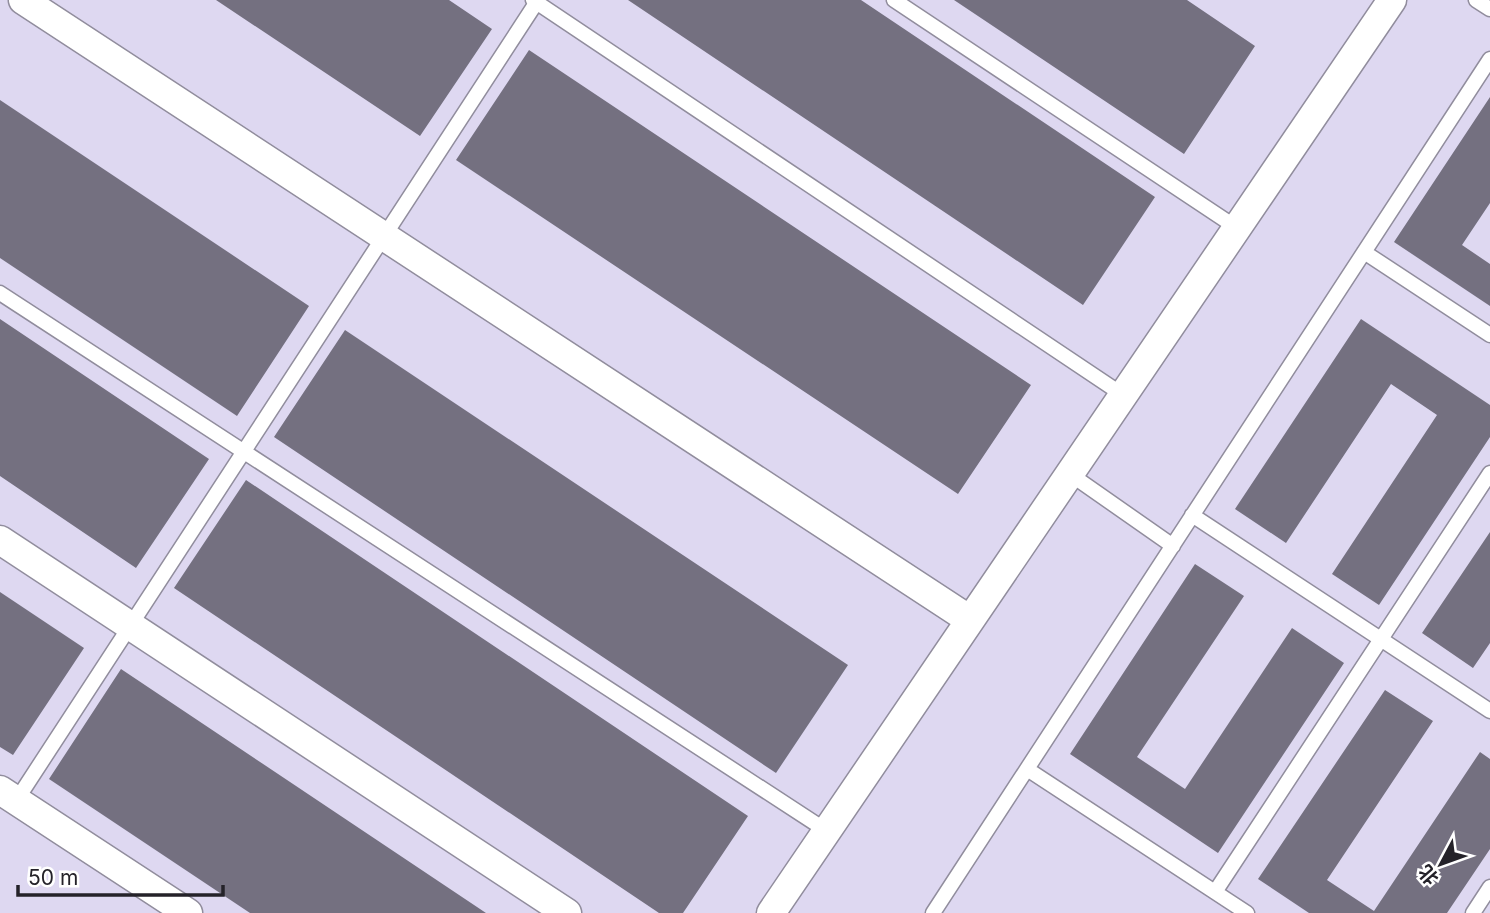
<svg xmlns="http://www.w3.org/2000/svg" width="1490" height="913" font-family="Inter,'Noto Sans SC',sans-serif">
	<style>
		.built { fill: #ded8f1 }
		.building { fill: #747080 }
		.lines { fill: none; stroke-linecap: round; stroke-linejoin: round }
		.lane-casing { stroke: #918d9d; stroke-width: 17 }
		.street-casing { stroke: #918d9d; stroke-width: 31 }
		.lane { stroke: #fff; stroke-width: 14 }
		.street { stroke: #fff; stroke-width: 28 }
	</style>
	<rect width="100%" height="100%" fill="#e9e5f7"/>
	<path class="built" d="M0 0H1490V913H0Z"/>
	<path class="building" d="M216 0H449L492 29 420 136Z
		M628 0H861L1155 197 1083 305Z
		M954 0H1187L1255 46 1184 154Z
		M529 50 1031 385 958 494 456 160Z
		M1490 97V203L1462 245 1490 264V306L1394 242Z
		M0 100 309 306 237 416 0 258Z
		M0 319 209 459 136 568 0 476Z
		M1361 319 1490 405V437L1379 605 1332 574 1437 415 1391 384 1286 543 1235 509Z
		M345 330 848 665 776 773 274 437Z
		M246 480 748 816 683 913H659L174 588Z
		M1490 532V643L1473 668 1422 633Z
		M1195 564 1244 596 1137 757 1185 789 1292 628 1344 663 1218 853 1070 754Z
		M0 592 84 648 13 755 0 747Z
		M121 669 486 913H250L49 779Z
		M1385 690 1433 721 1327 880 1374 911 1480 752 1490 759V849L1447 913H1309L1258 879Z"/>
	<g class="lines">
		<g class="lane-casing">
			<path id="lane" d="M533 0 1123 395
				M894 0 1237 228
				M1476 0 1490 9
				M1364 252 1490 335
				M0 293 827 831
				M1070 474 1173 546
				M1192 515 1490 711
				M1027 769 1247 913
				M16 801 538 0
				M1215 892 1490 473
				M933 913 1490 59
				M1473 913 1490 887"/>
		</g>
		<g class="street-casing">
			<path id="street" d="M23 0 970 620
				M0 540 567 913
				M0 790 188 913
				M771 913 1392 0"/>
		</g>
		<use href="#lane" class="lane"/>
		<use href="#street" class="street"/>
	</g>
	<g transform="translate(1441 864) rotate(229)" stroke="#ffffff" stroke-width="5" paint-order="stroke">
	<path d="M0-5L12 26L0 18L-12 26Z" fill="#242229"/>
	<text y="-10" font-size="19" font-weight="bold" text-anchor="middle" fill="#242229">北</text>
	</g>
	<path d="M18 885v10h205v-10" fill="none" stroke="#242229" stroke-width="3.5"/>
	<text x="28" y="885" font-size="21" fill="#242229" stroke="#ffffff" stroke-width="5" paint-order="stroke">50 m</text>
</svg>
